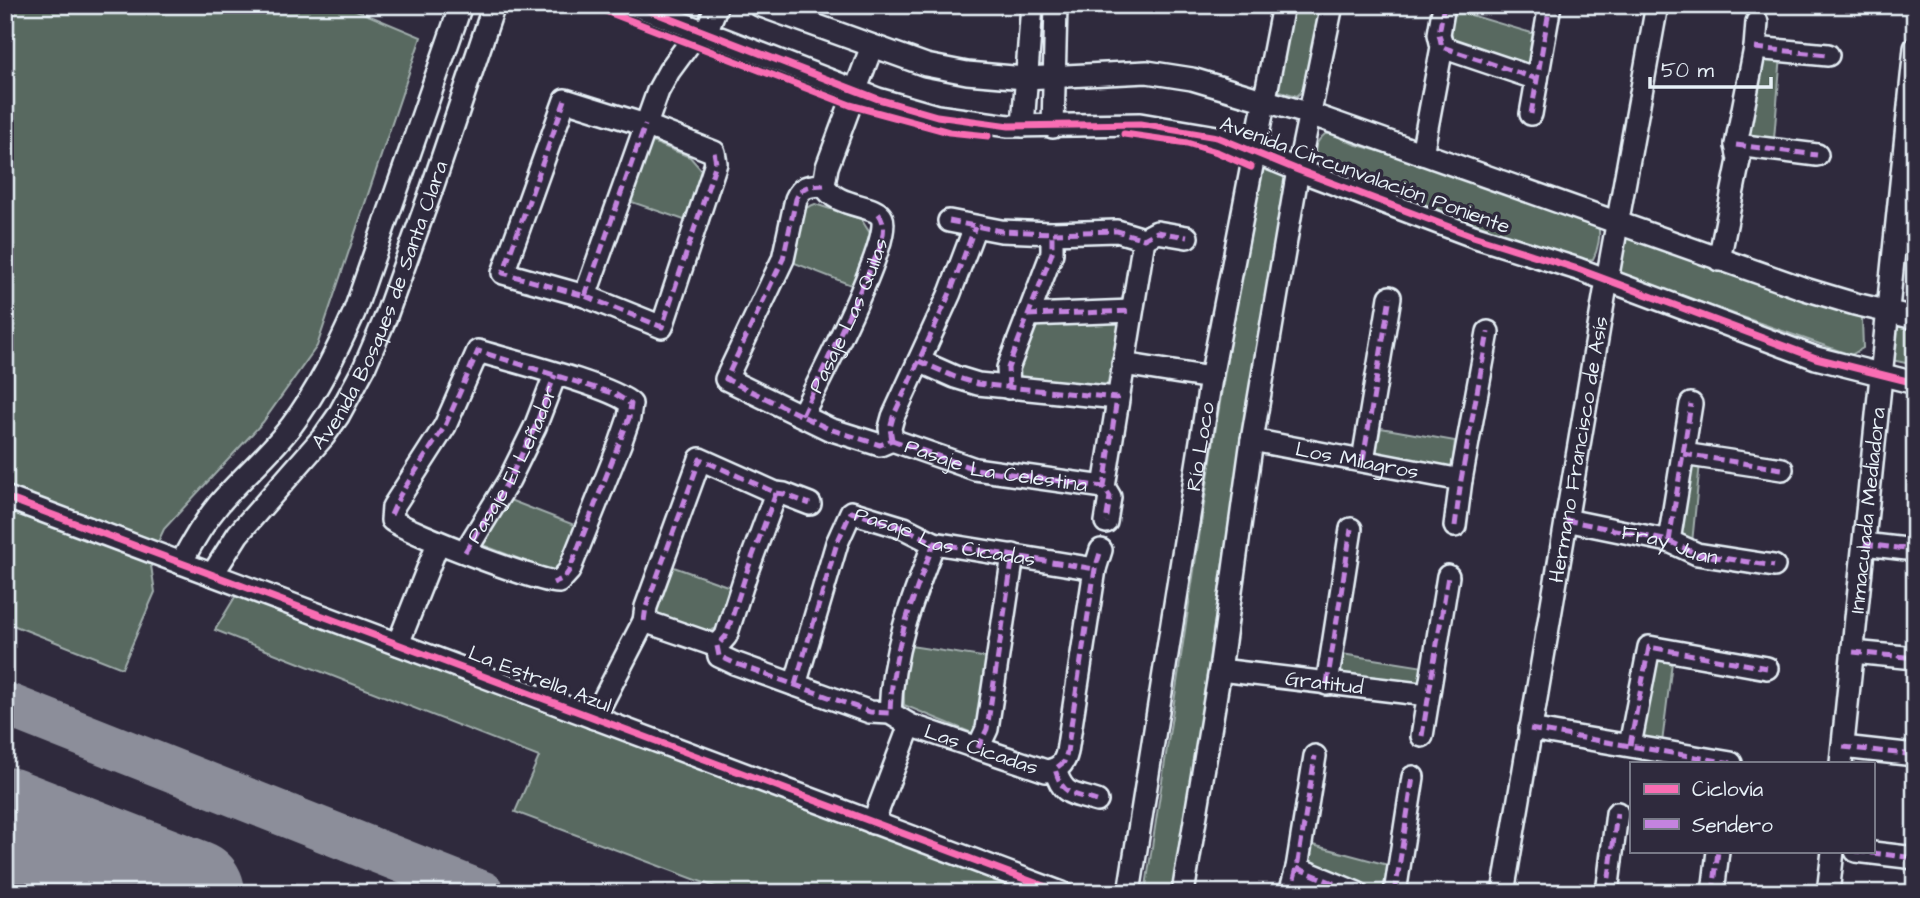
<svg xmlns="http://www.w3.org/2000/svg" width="1920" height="898" font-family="'Architects Daughter',sans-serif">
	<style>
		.green { fill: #596961; stroke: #a0adac; stroke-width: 2 }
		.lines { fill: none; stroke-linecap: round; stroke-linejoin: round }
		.taxiway { stroke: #8c8e9a; stroke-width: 44 }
		.runway { stroke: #8c8e9a; stroke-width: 108 }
		.minor-casing { stroke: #e8f1f8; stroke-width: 26 }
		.minor { stroke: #2f2a3d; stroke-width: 21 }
		.quiet { stroke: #c483df; stroke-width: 5; stroke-dasharray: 10 5; stroke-linecap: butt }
		.cycleway-casing { stroke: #2f2a3d; stroke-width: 11 }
		.cycleway { stroke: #f96db3; stroke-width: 7 }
		.labels { text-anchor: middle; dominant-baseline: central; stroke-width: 7; stroke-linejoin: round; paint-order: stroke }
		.street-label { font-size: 21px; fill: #e8f1f8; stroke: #2f2a3d }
	</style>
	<rect width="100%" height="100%" fill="#2f2a3d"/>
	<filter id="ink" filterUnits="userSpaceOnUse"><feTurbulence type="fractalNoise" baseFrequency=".0143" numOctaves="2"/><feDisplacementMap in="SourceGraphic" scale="14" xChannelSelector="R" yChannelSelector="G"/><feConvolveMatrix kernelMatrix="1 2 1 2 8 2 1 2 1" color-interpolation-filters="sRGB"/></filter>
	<g filter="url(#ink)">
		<path class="green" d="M5 5H344L421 37 317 346 263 422 164 529 150 559 155 592 122 668 5 622Z
			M1290 5H1322L1307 87 1297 96 1280 91 1273 82Z
			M1454 10 1535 34 1532 68 1449 39Z
			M1781 55 1774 139 1742 136 1762 57Z
			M1325 134H1333L1354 144 1449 171 1598 225C1601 235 1598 250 1593 259L1577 260 1441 211 1372 181 1320 163C1312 152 1315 142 1325 134Z
			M648 140 690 157 704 173 687 221 626 200Z
			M1263 165 1286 174 1288 185 1243 426 1175 893H1145L1214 439 1258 168Z
			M815 204 861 219 875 241 856 287 792 262 803 209Z
			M1627 238 1664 248 1858 316 1862 319 1863 348 1851 355 1617 273 1621 246Z
			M1120 319 1108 382 1102 388 1023 382 1013 369 1031 321Z
			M1890 322 1915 327V365L1887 359Z
			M1381 428 1455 441 1452 467 1376 453Z
			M1700 463 1692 543 1678 537 1689 464Z
			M507 499 577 526 556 573 480 544Z
			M668 565 733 588 723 625 704 634 659 615 652 605Z
			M238 592 1033 893H731L515 812 539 757 215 630Z
			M904 645 989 658 978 726 972 733 904 705Z
			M1342 654 1424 667 1423 688 1338 676Z
			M1654 657 1672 662 1662 743 1639 738Z
			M1309 844 1388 865 1385 893H1377L1305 864Z"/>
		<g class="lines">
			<path class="taxiway" d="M5 704 483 893"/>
			<path class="runway" d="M5 821 191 893"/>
			<g class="minor-casing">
				<g id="minor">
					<path d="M635 5 878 99 937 116 1009 126 1140 124 1217 137 1298 170 1473 236 1578 269 1816 358 1915 383"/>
					<path d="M759 5 926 65 967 73 1025 78 1147 72 1192 79 1310 114 1805 289 1855 304 1915 318"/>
					<path d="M1442 47 1537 79"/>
					<path d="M1755 48 1828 55"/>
					<path d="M565 100 645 125 714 152 716 163 662 327 585 296 503 273Z"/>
					<path d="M1531 114 1550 5"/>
					<path d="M1023 126 1032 5"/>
					<path d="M1053 127 1056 5"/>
					<path d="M1736 145 1817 155"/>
					<path d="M1422 154 1442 47 1439 34 1444 5"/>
					<path d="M824 185C810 186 802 185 796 199L783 259 726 379 829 429 880 445 892 440"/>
					<path d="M949 221 1001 231 1052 233 1117 231 1144 239 1157 232 1187 237"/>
					<path d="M1719 260 1739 160 1736 145 1755 48 1757 22"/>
					<path d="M585 296 658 91 669 71 694 37 706 32 717 5"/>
					<path d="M1028 315 1132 311"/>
					<path d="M478 351C508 360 613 386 631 404L629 418 620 444 569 571 559 582C543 584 407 532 392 520L393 507 445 426Z"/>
					<path d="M919 361 955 377 978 384 1117 398"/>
					<path d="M1123 364 1211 378"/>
					<path d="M1009 388 1008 368 1052 253V233"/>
					<path id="s1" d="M802 415C816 387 893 240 882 218 875 203 837 209 824 185L827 167 872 46"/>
					<path d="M892 440 890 428 893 417 950 293 975 227"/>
					<path id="s2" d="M892 440 975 469 1104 487"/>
					<path id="s3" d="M1252 440 1461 480"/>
					<path d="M1683 454 1782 469"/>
					<path d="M1363 460 1390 297"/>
					<path d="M5 497 1062 893"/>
					<path d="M1566 520 1669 541 1697 554 1774 566"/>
					<path d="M1106 522 1110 497 1104 487 1144 239"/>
					<path d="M1455 526 1461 480 1488 332"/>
					<path d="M1669 541 1691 404"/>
					<path d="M1864 544 1915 550"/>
					<path id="s4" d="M465 552 509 480 535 427 555 375"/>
					<path d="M181 563C192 542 204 522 219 504 242 477 270 454 292 425 318 390 336 353 354 313L461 5"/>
					<path id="s5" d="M212 575 238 534 324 436 338 416 364 368 385 319 430 194 494 5"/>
					<path d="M644 621 717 646"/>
					<path d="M398 644 438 543"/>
					<path id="s6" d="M717 646 719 656 734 663 870 712 890 713 910 725 1046 771C1058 769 1064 765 1067 752L1095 569 1101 550"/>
					<path d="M717 646 726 636 746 574 776 493"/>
					<path d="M1853 652 1915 658"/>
					<path id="s7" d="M1220 670 1428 695"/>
					<path d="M1327 684 1351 529"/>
					<path d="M795 685 837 543 851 512 904 528 934 543 1095 569"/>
					<path d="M890 713C892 650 912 600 934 543"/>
					<path d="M594 718 644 621 646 607 700 459 776 493 784 494 810 504"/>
					<path d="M1530 729 1731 763"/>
					<path d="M1422 736 1448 576"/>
					<path d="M1630 745 1649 647 1767 668"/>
					<path d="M1843 747 1915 755"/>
					<path d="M978 748 987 729 1013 555"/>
					<path id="s8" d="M1841 763 1915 48"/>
					<path d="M1055 769C1063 797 1073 793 1097 801"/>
					<path d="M873 823 910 725"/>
					<path d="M1856 851 1915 858"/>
					<path d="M1297 868 1357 893"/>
					<path id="s9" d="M1129 893 1211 378 1283 5"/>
					<path d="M1183 893 1220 670 1252 440 1298 170 1332 5"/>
					<path d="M1290 893 1297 868 1315 756"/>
					<path d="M1395 893 1413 777"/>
					<path id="s10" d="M1503 893 1607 280 1657 5"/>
					<path d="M1607 893 1617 813"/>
					<path d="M1713 893 1718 851"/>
					<path d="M1828 893 1833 851"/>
				</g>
			</g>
			<use href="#minor" class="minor"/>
			<g class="quiet">
				<path d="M1444 5 1439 34 1442 47 1537 79"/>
				<path d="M1755 48 1828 55"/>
				<path d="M565 100 503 273 585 296 662 327 716 163 714 152"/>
				<path d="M1531 114 1550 5"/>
				<path d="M1736 145 1817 155"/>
				<path d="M824 185C810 186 802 185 796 199L783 259 726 379 829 429 880 445 892 440"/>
				<path d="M949 221 1001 231 1052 233 1117 231 1144 239 1157 232 1187 237"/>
				<path d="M585 296 645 125"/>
				<path d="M1028 315 1132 311"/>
				<path d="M919 361 955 377 978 384 1117 398 1104 487 1110 497 1106 522"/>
				<path d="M1009 388 1008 368 1052 253V233"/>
				<path d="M802 415 880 248C883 235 887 224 878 213"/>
				<path d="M892 440 890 428 893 417 950 293 975 227"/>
				<path d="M892 440 975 469 1104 487"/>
				<path d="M1683 454 1782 469"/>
				<path d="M1363 460 1390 297"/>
				<path d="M776 493 746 574 726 636 717 646 719 656 734 663 870 712 890 713C892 650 912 600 934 543"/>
				<path d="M391 515 400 495 445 426 478 351 615 394 631 404 629 418 569 571 564 578 553 583"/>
				<path id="s11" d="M1566 520 1669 541 1697 554 1774 566"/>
				<path d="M1455 526 1461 480 1488 332"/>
				<path d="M1669 541 1691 404"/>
				<path d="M1864 544 1915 550"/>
				<path d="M465 552 509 480 535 427 555 375"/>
				<path d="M644 621 646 607 700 459 776 493 784 494 810 504"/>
				<path d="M1853 652 1915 658"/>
				<path d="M1327 684 1351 529"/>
				<path id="s12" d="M795 685 837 543 851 512 904 528 934 543 1095 569"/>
				<path d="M1530 729 1731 763"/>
				<path d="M1422 736 1448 576"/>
				<path d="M1630 745 1649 647 1767 668"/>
				<path d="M1843 747 1915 755"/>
				<path d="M978 748 987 729 1013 555"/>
				<path d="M1097 801C1073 793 1063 797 1055 769L1064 762 1067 752 1095 569 1101 550"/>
				<path d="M1856 851 1915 858"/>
				<path d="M1297 868 1357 893"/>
				<path d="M1290 893 1297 868 1315 756"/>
				<path d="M1395 893 1413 777"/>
				<path d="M1607 893 1617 813"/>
				<path d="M1713 893 1718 851"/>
			</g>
			<g class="cycleway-casing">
				<path id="cycleway" d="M590 5 850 105 949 132 988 136
					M635 5 878 99 937 116 1009 126 1140 124 1217 137 1298 170 1473 236 1578 269 1816 358 1915 383
					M1124 134 1187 143 1217 152 1251 167
					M5 497 1062 893"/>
			</g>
			<use href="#cycleway" class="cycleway"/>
		</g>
	</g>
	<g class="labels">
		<g class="street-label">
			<text transform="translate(1365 175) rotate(20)">Avenida Circunvalación Poniente</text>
			<text stroke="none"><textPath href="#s5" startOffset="322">Avenida Bosques de Santa Clara</textPath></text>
			<text stroke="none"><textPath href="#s1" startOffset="110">Pasaje Las Quilas</textPath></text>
			<text stroke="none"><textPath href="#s9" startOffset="452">Río Loco</textPath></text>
			<text stroke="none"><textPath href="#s10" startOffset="450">Hermano Francisco de Asís</textPath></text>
			<text stroke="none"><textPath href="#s3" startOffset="107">Los Milagros</textPath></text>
			<text stroke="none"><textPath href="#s4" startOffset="100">Pasaje El Leñador</textPath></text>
			<text stroke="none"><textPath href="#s2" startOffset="108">Pasaje La Celestina</textPath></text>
			<text stroke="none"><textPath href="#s8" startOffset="254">Inmaculada Mediadora</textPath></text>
			<text stroke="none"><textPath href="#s12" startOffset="280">Pasaje Las Cicadas</textPath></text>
			<text stroke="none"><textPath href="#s11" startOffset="107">Fray Juan</textPath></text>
			<text transform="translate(540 679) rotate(21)">La Estrella Azul</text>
			<text stroke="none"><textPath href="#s7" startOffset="105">Gratitud</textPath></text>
			<text stroke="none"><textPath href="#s6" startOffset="290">Las Cicadas</textPath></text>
		</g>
	</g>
	<rect width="1920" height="898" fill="none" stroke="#2f2a3d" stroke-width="28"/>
	<rect x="14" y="14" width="1892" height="870" fill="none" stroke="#e8f1f8" stroke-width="2.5" filter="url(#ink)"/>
	<rect x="1630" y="762" width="245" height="91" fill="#2f2a3d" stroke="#797a88" stroke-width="2"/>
	<rect x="1644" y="784" width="35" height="10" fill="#f96db3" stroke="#797a88" stroke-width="2"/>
	<text x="1692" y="796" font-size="21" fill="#e8f1f8">Ciclovía</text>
	<rect x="1644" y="819" width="35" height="10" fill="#c483df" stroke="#797a88" stroke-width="2"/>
	<text x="1692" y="832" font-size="21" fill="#e8f1f8">Sendero</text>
	<path d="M1650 77v10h121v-10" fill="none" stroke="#e8f1f8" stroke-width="3.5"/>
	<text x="1661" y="77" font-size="21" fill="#e8f1f8" stroke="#2f2a3d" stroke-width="5" paint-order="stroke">50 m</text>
</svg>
